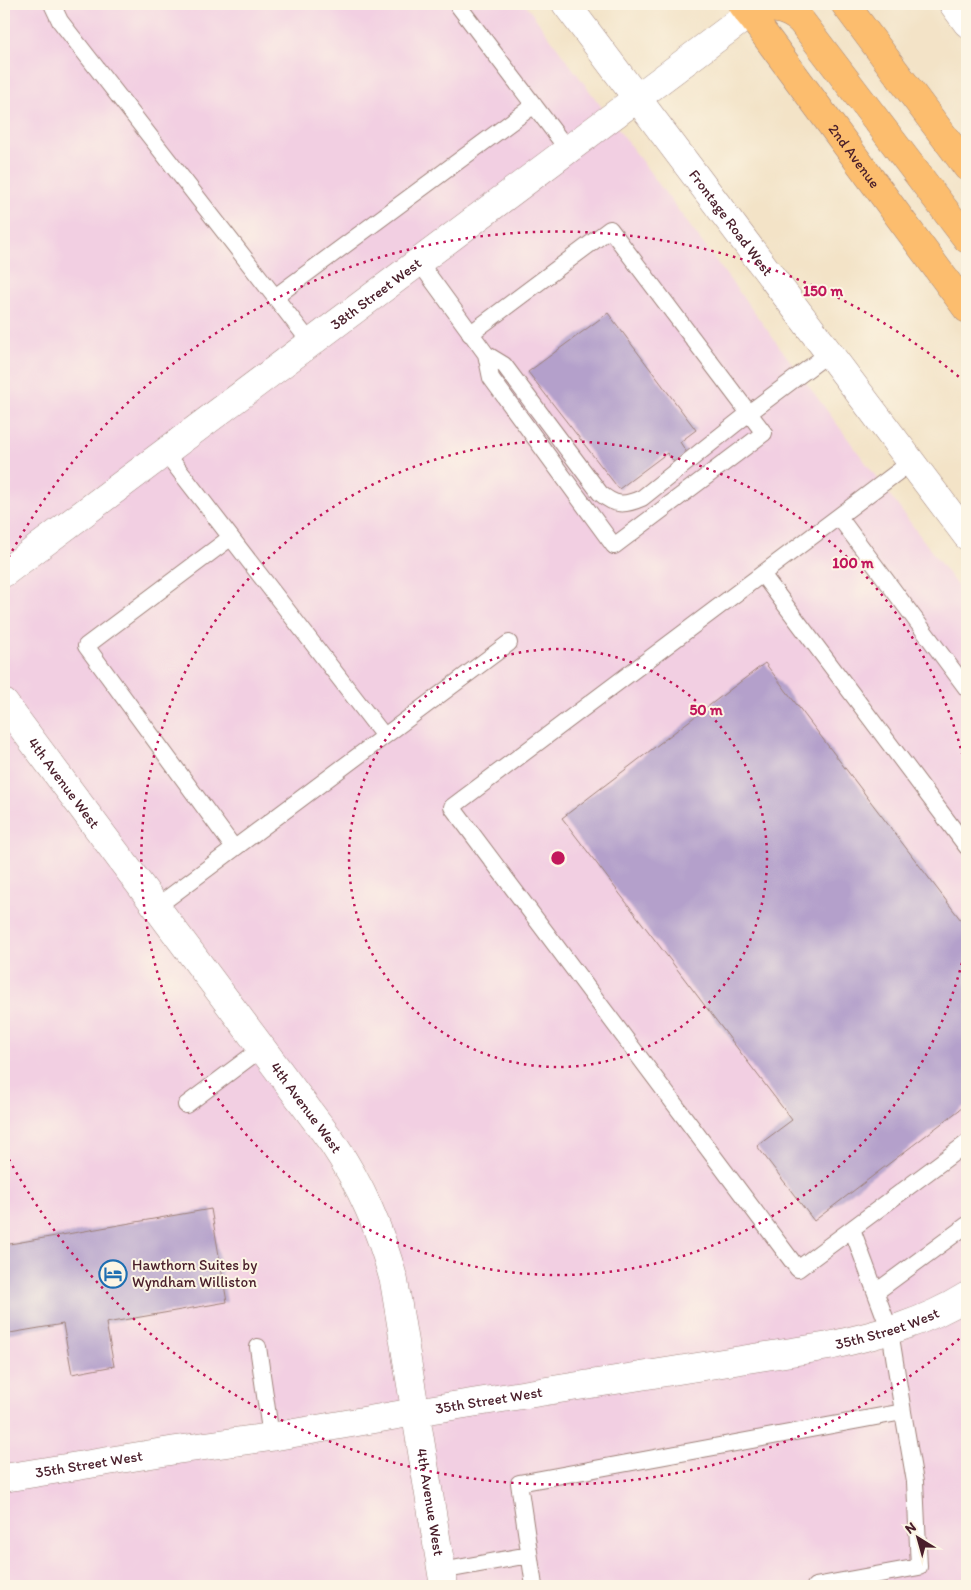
<svg xmlns="http://www.w3.org/2000/svg" width="971" height="1590" font-family="Itim,sans-serif">
	<style>
		.built { fill: #f2cfe2 }
		.building { fill: #b4a0cb }
		.lines { fill: none; stroke-linecap: round; stroke-linejoin: round }
		.service-casing { stroke: #9e8179; stroke-width: 18 }
		.minor-casing { stroke: #9e8179; stroke-width: 29 }
		.tertiary-casing { stroke: #9e8179; stroke-width: 29 }
		.trunk-casing { stroke: #9e8179; stroke-width: 29 }
		.service { stroke: #fff; stroke-width: 16 }
		.minor { stroke: #fff; stroke-width: 28 }
		.tertiary { stroke: #fff; stroke-width: 28 }
		.trunk { stroke: #fcbd6e; stroke-width: 28 }
		.ring { fill: none; stroke: #c2185b; stroke-width: 2.5; stroke-dasharray: 2.5 5 }
		.labels { text-anchor: middle; dominant-baseline: central; stroke-width: 4; stroke-linejoin: round; paint-order: stroke }
		.street-label { font-size: 15px; fill: #4a1f2b; stroke: #fcf5e5 }
		.poi-label { font-size: 15px; fill: #4a1f2b; stroke: #fcf5e5; text-anchor: start }
		.centre { fill: #c2185b; stroke: #fcf5e5; stroke-width: 2.5 }
		.ring-label { font-size: 15px; text-anchor: middle; font-weight: bold; fill: #c2185b; stroke: #fcf5e5; stroke-width: 4; stroke-linejoin: round; paint-order: stroke }
	</style>
	<rect width="100%" height="100%" fill="#fcf5e5"/>
	<filter id="ink" filterUnits="userSpaceOnUse"><feTurbulence type="fractalNoise" baseFrequency=".02" numOctaves="2"/><feDisplacementMap in="SourceGraphic" scale="10" xChannelSelector="R" yChannelSelector="G"/><feConvolveMatrix kernelMatrix="1 2 1 2 8 2 1 2 1" color-interpolation-filters="sRGB"/></filter>
	<filter id="wash" filterUnits="userSpaceOnUse"><feTurbulence type="fractalNoise" baseFrequency=".0096" numOctaves="4" result="noise"/><feDisplacementMap in="SourceGraphic" scale="20" xChannelSelector="R" yChannelSelector="G"/><feGaussianBlur stdDeviation="1.12" result="paint"/><feColorMatrix in="noise" values="0 0 0 0 0 0 0 0 0 0 0 0 0 0 0 0 0 1.4 0 .05"/><feComposite in="paint" operator="in"/></filter>
	<g filter="url(#wash)">
		<rect width="100%" height="100%" fill="#f3e3c7"/>
		<path class="built" d="M4 4H525L967 599V1586H4Z"/>
		<g id="blocks">
			<path class="building" d="M608 313 696 430 680 442 687 453 675 463 667 453 619 489 528 372Z
				M765 663 967 928V1104L814 1221 757 1146 792 1120 562 818Z
				M4 850 9 857 4 861Z
				M211 1209 227 1302 106 1323 114 1366 72 1374 63 1324 4 1334V1245Z"/>
		</g>
	</g>
	<g filter="url(#ink)">
		<use href="#blocks" fill-opacity="0" stroke="#9e8179" stroke-width="1"/>
		<g class="lines">
			<g class="service-casing">
				<path id="service" d="M52 4 60 21 310 342
					M457 4 568 150
					M419 262 486 354 504 365 600 493C615 506 624 506 642 498L749 413 829 353
					M275 297 534 105
					M470 334 610 229 764 433 614 546 491 378 486 354
					M165 452 384 736
					M911 462 452 807 798 1269 967 1143
					M839 517 967 689
					M230 538 86 646 234 848
					M762 574 967 847
					M156 907 509 643
					M186 1105 262 1048
					M876 1292 967 1225
					M258 1347 271 1437
					M441 1571 529 1555
					M534 1586 519 1483 903 1412 890 1331 852 1229
					M815 1586 919 1567 915 1482 903 1412"/>
			</g>
			<g class="minor-casing">
				<g id="minor">
					<path id="s1" d="M566 4 967 536"/>
					<path d="M953 4 967 23"/>
					<path id="s2" d="M4 1478 176 1450 271 1437 415 1412 829 1346C880 1334 922 1324 967 1296"/>
				</g>
			</g>
			<g class="tertiary-casing">
				<g id="tertiary">
					<path id="s3" d="M4 573 749 14"/>
					<path id="s4" d="M4 703 332 1142C362 1187 380 1229 394 1281L444 1586"/>
				</g>
			</g>
			<g class="trunk-casing">
				<g id="trunk">
					<path id="s5" d="M742 4 967 309"/>
					<path d="M845 4 967 167"/>
					<path d="M749 14C768 5 785 7 801 21L967 239"/>
				</g>
			</g>
			<use href="#service" class="service"/>
			<use href="#minor" class="minor"/>
			<use href="#tertiary" class="tertiary"/>
			<use href="#trunk" class="trunk"/>
		</g>
	</g>
	<g class="ring">
		<circle cx="558" cy="858" r="209"/>
		<path d="M967 941A417 417 0 1 1 967 775"/>
		<path d="M965 1334A626 626 0 0 1 5 1152M5 564A626 626 0 0 1 965 382"/>
	</g>
	<defs>
		<g id="hotel-ring" transform="scale(1.4375)"><circle r="9.5" fill="#fcf5e5" stroke="#1f6fb2" stroke-width="1.5"/><path d="M-6-4.5h1.5V1H6V5H4.5V3h-9V5H-6ZM-4 0a1.8 1.8 0 1 1 3.6 0ZM.5 0V-2.5h3Q6-2.5 6 0Z" fill="#1f6fb2"/></g>
	</defs>
	<g fill-rule="evenodd">
		<use href="#hotel-ring" x="113" y="1274"/>
	</g>
	<g class="labels">
		<g class="street-label">
			<text stroke="none"><textPath href="#s5" startOffset="189">2nd Avenue</textPath></text>
			<text stroke="none"><textPath href="#s1" startOffset="274">Frontage Road West</textPath></text>
			<text stroke="none"><textPath href="#s3" startOffset="465">38th Street West</textPath></text>
			<text stroke="none"><textPath href="#s4" startOffset="100">4th Avenue West</textPath></text>
			<text stroke="none"><textPath href="#s4" startOffset="505">4th Avenue West</textPath></text>
			<text stroke="none"><textPath href="#s2" startOffset="896">35th Street West</textPath></text>
			<text stroke="none"><textPath href="#s2" startOffset="491">35th Street West</textPath></text>
			<text stroke="none"><textPath href="#s2" startOffset="86">35th Street West</textPath></text>
			<text stroke="none"><textPath href="#s4" startOffset="925">4th Avenue West</textPath></text>
		</g>
		<g class="poi-label">
			<text x="132" y="1265">Hawthorn Suites by<tspan x="132" dy="17">Wyndham Williston</tspan></text>
		</g>
	</g>
	<circle cx="558" cy="858" r="8" class="centre"/>
	<g class="ring-label">
		<text x="823" y="296">150 m</text>
		<text x="853" y="568">100 m</text>
		<text x="706" y="715">50 m</text>
	</g>
	<rect width="971" height="1590" fill="none" stroke="#fcf5e5" stroke-width="20"/>
	<g transform="translate(918 1538) rotate(323)" stroke="#fcf5e5" stroke-width="4" paint-order="stroke">
	<path d="M0-4L9 19L0 12L-9 19Z" fill="#4a1f2b"/>
	<text y="-8" font-size="14" font-weight="bold" text-anchor="middle" fill="#4a1f2b">N</text>
	</g>
</svg>
